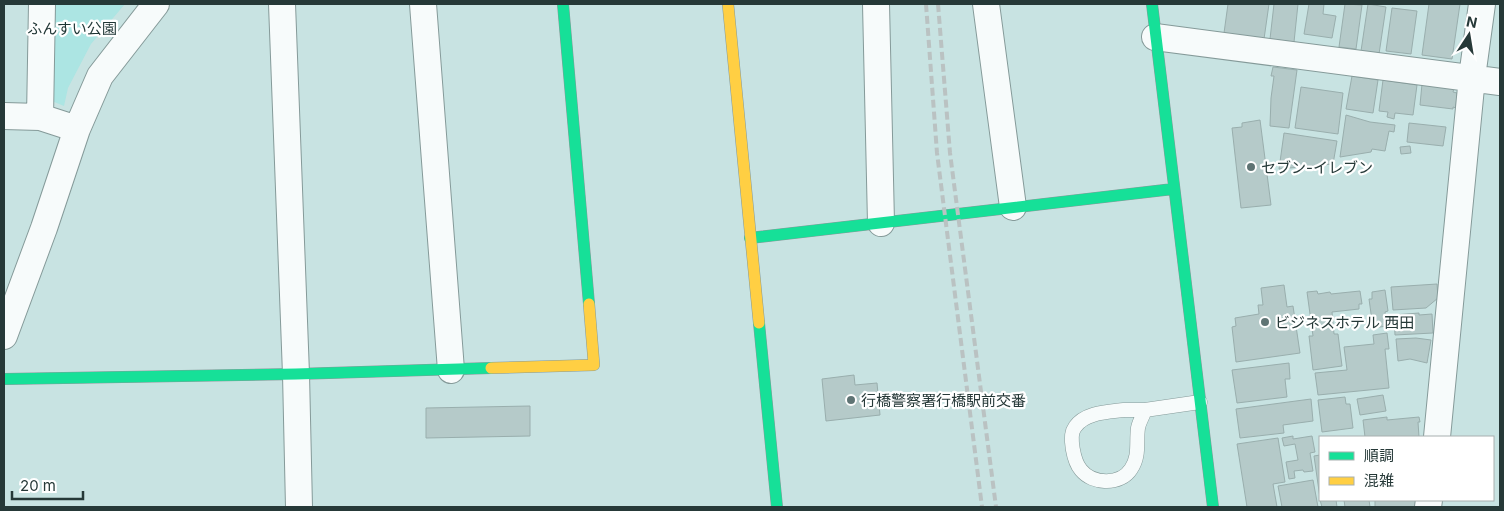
<svg xmlns="http://www.w3.org/2000/svg" width="1504" height="511" font-family="Inter,'Noto Sans JP',sans-serif">
	<style>
		.green { fill: #ace5e3 }
		.building { fill: #b5cac9; stroke: #99aead }
		.lines { fill: none; stroke-linecap: round; stroke-linejoin: round }
		.lane-casing { stroke: #859a99; stroke-width: 15 }
		.street-casing { stroke: #859a99; stroke-width: 28 }
		.fast-casing { stroke: #859a99; stroke-width: 12 }
		.slow-casing { stroke: #859a99; stroke-width: 12 }
		.lane { stroke: #f7fbfb; stroke-width: 14 }
		.street { stroke: #f7fbfb; stroke-width: 26 }
		.fast { stroke: #16e098; stroke-width: 11 }
		.slow { stroke: #ffcf43; stroke-width: 11 }
		.rail { stroke: #bac2c2; stroke-width: 4; stroke-dasharray: 8 4; stroke-linecap: butt }
		.poi-dot { fill: #5f7474; stroke: #fff; stroke-width: 2 }
		.labels { text-anchor: middle; dominant-baseline: central; stroke-width: 4.5; stroke-linejoin: round; paint-order: stroke }
		.park-label { font-size: 15px; fill: #1e3534; stroke: #fff }
		.poi-label { font-size: 15px; fill: #263938; stroke: #fff; text-anchor: start }
	</style>
	<rect width="100%" height="100%" fill="#c8e3e2"/>
	<path class="green" d="M47 4H125L91 44 68 88 64 106 47 99Z"/>
	<path class="building" d="M1228 4H1269L1264 39 1224 33Z
		M1274 4H1298L1294 42 1270 39Z
		M1309 4H1324L1323 14 1336 16 1332 38 1304 34Z
		M1345 4 1362 5 1356 49 1339 47Z
		M1368 4 1386 7 1379 54 1361 51Z
		M1429 4H1460L1452 59 1422 55Z
		M1392 8 1417 11 1411 54 1386 51Z
		M1273 67 1297 70 1289 128 1270 126 1271 98 1274 76H1271Z
		M1352 76 1378 80 1373 113 1346 109Z
		M1383 80 1417 85 1413 115 1395 113 1394 119 1387 117 1388 112 1379 111Z
		M1422 84 1454 88 1453 92 1457 93 1456 108 1453 107V109L1420 105Z
		M1301 87 1343 93 1338 134 1295 128Z
		M1346 115 1370 122 1395 125 1394 132 1389 131 1385 151 1372 149 1371 152 1340 157Z
		M1260 120 1271 205 1241 208 1232 128 1242 127V123Z
		M1409 123 1446 127 1443 146 1407 142Z
		M1284 133 1337 141 1333 164 1279 169Z
		M1410 146 1411 153 1401 154 1400 147Z
		M1437 284 1438 298 1426 308 1393 310 1391 287Z
		M1284 285 1287 307 1293 306 1300 353 1236 362 1232 327 1236 326 1235 318 1259 314 1258 305H1263L1261 288Z
		M1385 290 1388 311 1385 312 1387 326 1373 328 1369 299H1372V292Z
		M1317 291 1318 294 1330 292 1331 294 1360 291 1362 304H1359V309L1332 312 1334 334H1338L1342 366 1313 370 1309 336H1313L1307 292Z
		M1419 313V315L1432 314 1433 333 1395 335 1394 315Z
		M1387 333 1389 349H1385L1389 388 1318 395 1315 373 1347 370 1344 347 1374 344 1373 335Z
		M1416 338 1431 340 1427 363 1410 359 1398 361 1396 339Z
		M1289 363 1290 379H1285L1287 397 1237 403 1232 370Z
		M854 375 855 385 877 383 880 415 826 421 822 379Z
		M1383 395 1386 411 1360 415 1357 399Z
		M1345 397 1346 404H1350L1353 428 1322 432 1318 400Z
		M1311 399 1313 421 1283 425 1284 433 1240 438 1236 409Z
		M530 406V436L426 438V408Z
		M1387 417V420L1419 417 1420 422H1418L1419 437H1365L1363 420Z
		M1293 436V439L1312 436 1315 452 1310 453 1313 471 1304 472 1303 470 1294 471 1295 478 1289 479 1286 462 1298 460 1295 444 1284 446 1282 438Z
		M1278 438 1285 482 1273 484 1277 507H1247L1237 444Z
		M1320 455V498L1314 456Z
		M1313 480 1318 507H1282L1278 486Z
		M1320 500H1336L1337 507H1322Z
		M1344 500H1369L1370 507H1345Z
		M1375 500H1417L1416 507H1375Z"/>
	<g class="lines">
		<g class="lane-casing">
			<path id="lane" d="M1124 410H1145C1143 416 1139 422 1138 428 1136 442 1140 456 1131 469 1121 485 1093 485 1081 470 1074 462 1068 436 1075 427 1085 412 1109 412 1124 410Z
				M1145 410 1200 402"/>
		</g>
		<g class="street-casing">
			<path id="street" d="M282 4 296 374 299 507
				M423 4 451 370
				M876 4 881 223
				M986 4 1013 207
				M1155 37 1500 82
				M4 116 40 117 77 129 100 76 156 4
				M40 117 42 4
				M4 336 44 228 77 129
				M1437 437 1472 77 1482 4
				M1428 507 1429 500"/>
		</g>
		<g class="fast-casing">
			<path id="fast" d="M563 4 589 304
				M1152 4 1213 507
				M750 238 1173 189
				M759 323 777 507
				M4 379 296 374 491 368"/>
		</g>
		<g class="slow-casing">
			<path id="slow" d="M728 4 759 323
				M491 368 594 365 589 304"/>
		</g>
		<use href="#lane" class="lane"/>
		<use href="#street" class="street"/>
		<use href="#fast" class="fast"/>
		<use href="#slow" class="slow"/>
		<path class="rail" d="M926 4 937 153 982 507
			M938 4 950 153 996 507"/>
	</g>
	<g class="poi-dot">
		<circle cx="1251" cy="167" r="5"/>
		<circle cx="1265" cy="322" r="5"/>
		<circle cx="851" cy="400" r="5"/>
	</g>
	<g class="labels">
		<g class="park-label">
			<text x="72" y="28">ふんすい公園</text>
		</g>
		<g class="poi-label">
			<text x="1261" y="167">セブン-イレブン</text>
			<text x="1275" y="322">ビジネスホテル 西田</text>
			<text x="861" y="400">行橋警察署行橋駅前交番</text>
		</g>
	</g>
	<rect width="1504" height="511" fill="none" stroke="#263938" stroke-width="10"/>
	<rect x="1319" y="436" width="175" height="65" fill="#ffffff" stroke="#a8b0af"/>
	<rect x="1329" y="452" width="25" height="8" fill="#16e098" stroke="#a8b0af"/>
	<text x="1364" y="461" font-size="15" fill="#263938">順調</text>
	<rect x="1329" y="477" width="25" height="8" fill="#ffcf43" stroke="#a8b0af"/>
	<text x="1364" y="486" font-size="15" fill="#263938">混雑</text>
	<g transform="translate(1469 35) rotate(12)" stroke="#ffffff" stroke-width="4" paint-order="stroke">
	<path d="M0-4L9 19L0 12L-9 19Z" fill="#263938"/>
	<text y="-8" font-size="14" font-weight="bold" text-anchor="middle" fill="#263938">N</text>
	</g>
	<path d="M12 491v8h71v-8" fill="none" stroke="#263938" stroke-width="2.5"/>
	<text x="20" y="491" font-size="15" fill="#263938" stroke="#ffffff" stroke-width="4" paint-order="stroke">20 m</text>
</svg>
